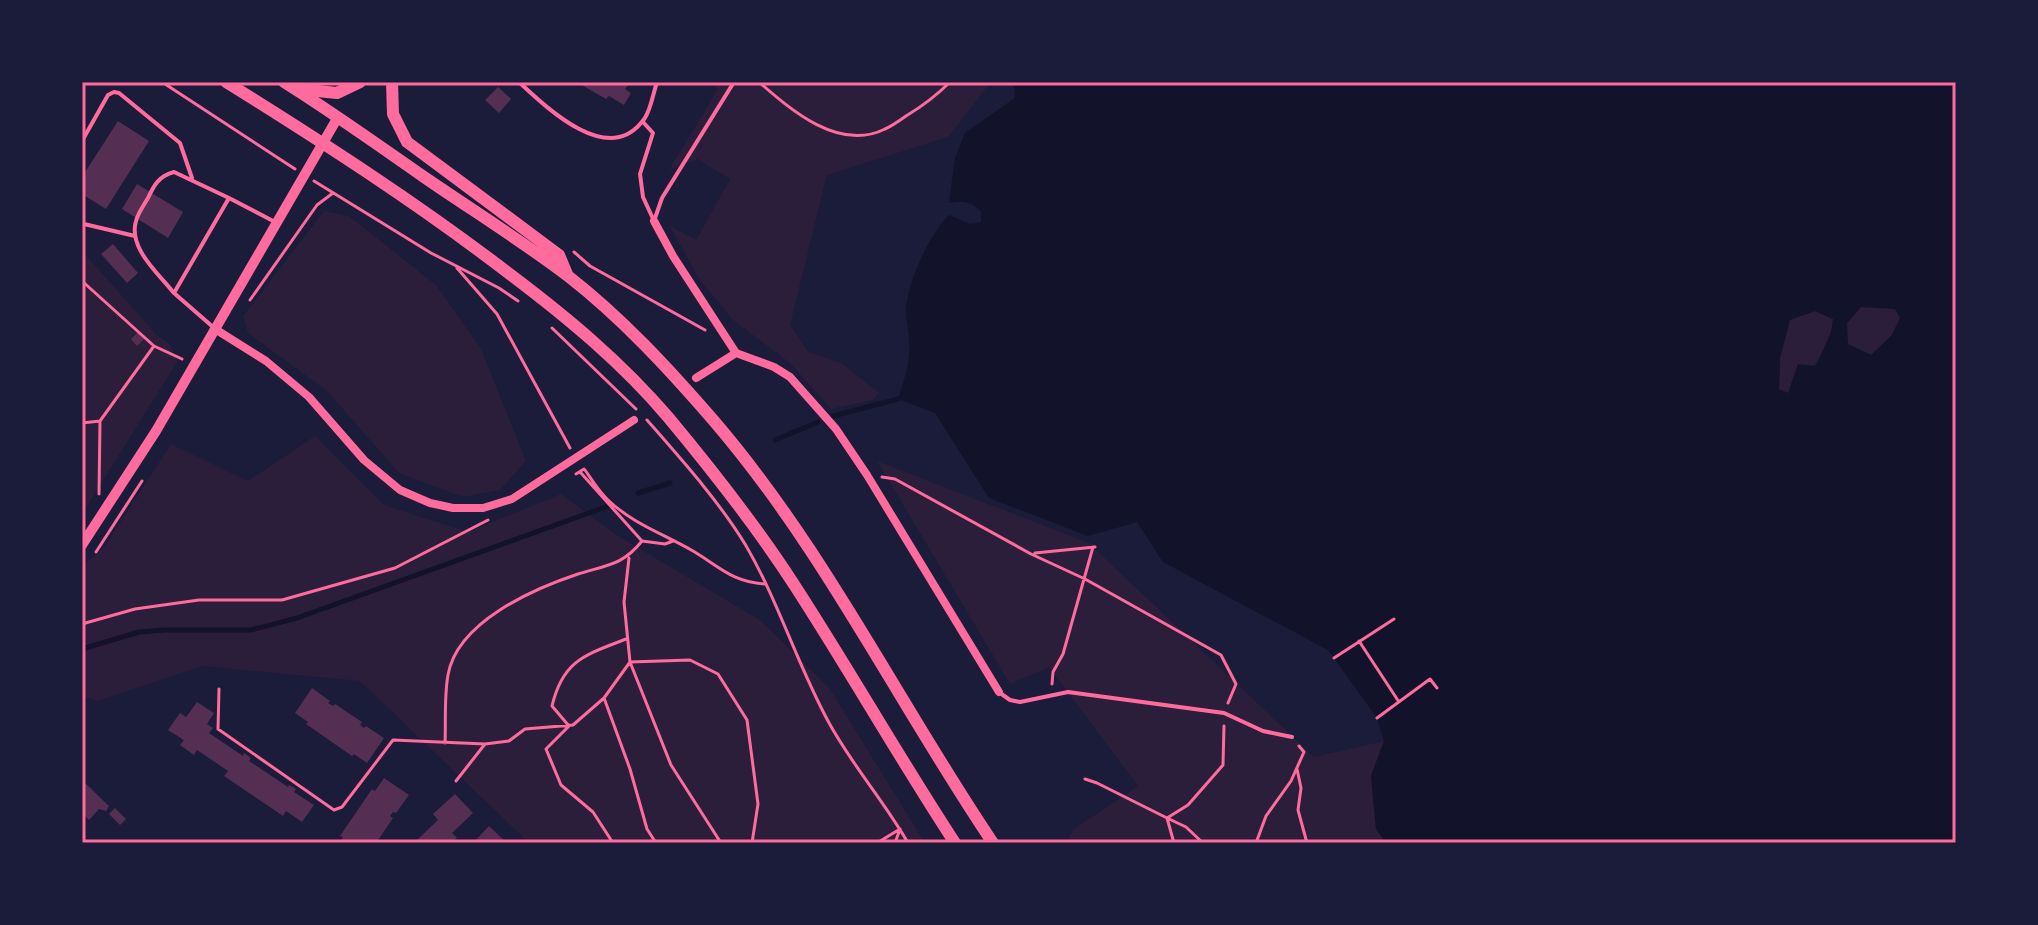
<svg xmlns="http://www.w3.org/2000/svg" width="2038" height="925" font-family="Figtree,sans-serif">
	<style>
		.green { fill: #2a1e3b }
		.water { fill: #12122b; fill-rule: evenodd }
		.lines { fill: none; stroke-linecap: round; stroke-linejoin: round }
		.stream { stroke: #12122b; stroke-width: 5 }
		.building { fill: #542f53 }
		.path { stroke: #ff6b9d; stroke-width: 3 }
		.service { stroke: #ff6b9d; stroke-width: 4 }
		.minor { stroke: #ff6b9d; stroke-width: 8 }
		.tertiary { stroke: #ff6b9d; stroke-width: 10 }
		.trunk { stroke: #ff6b9d; stroke-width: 12 }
		.neatline { fill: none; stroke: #ff6b9d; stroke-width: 3 }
	</style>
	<rect width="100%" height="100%" fill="#1b1b3a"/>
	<path class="green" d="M710 82H991L948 137 827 175 790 325 808 352 843 364 879 393 873 400 831 409 790 363 733 320 700 280 669 225 696 240 730 179 698 159 669 170 718 89Z
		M324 211 349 216 436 285 481 349 526 461 500 490 463 497 399 473 327 391 248 333 243 316Z
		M82 251 157 335 170 344 177 362 82 514Z
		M1861 307 1895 308 1900 318 1892 335 1871 355 1847 344V323Z
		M1815 311 1834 319C1827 353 1813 370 1788 393L1779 390 1780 357 1790 320Z
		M315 436 384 505 468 532 561 494 618 536 760 620 830 689 925 843H529L360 681 202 666 97 701 82 696V566L102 550 171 444 248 481Z
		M877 461 1097 546 1094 548 1314 757 1384 741 1371 776 1376 829 1386 843H1066L1074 829 1138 786 1049 667 1010 684Z"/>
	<path class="water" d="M1014 82H1956V843H1386L1376 829 1371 776 1384 741 1377 718 1328 650 1163 562 1137 522 1088 536 989 498 935 413 898 399C905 379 911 359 909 337 908 327 905 316 906 306 911 275 928 237 949 215L970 224 981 222V212C971 201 964 201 949 203L955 158 965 133 1015 98ZM1861 307 1895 309 1900 318 1892 335 1871 355 1848 344 1847 323ZM1815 311 1833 319 1831 332 1816 366 1798 364 1788 393 1779 389 1780 358 1790 320Z"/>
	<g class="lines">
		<path class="stream" d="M833 416 898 399
			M775 440 818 422
			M638 493 670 483
			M82 649 139 632 164 630H251L297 618 611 505"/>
	</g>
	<path class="building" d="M581 82H630L625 89 631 93 624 105 609 96 606 99 580 84Z
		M498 87 511 99 499 113 485 100Z
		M118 121 149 141 106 209 82 194V177Z
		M137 184 183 212 168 238 122 209Z
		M113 244 138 273 127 283 101 254Z
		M138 332 144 339 137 346 131 339Z
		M312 688 330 701 328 703 333 706 335 704 362 722 360 725 364 728 366 726 384 738 367 763 354 754 352 756 306 724 308 722 295 713Z
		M197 702 214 713 207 724 213 728 209 733 243 756 244 753 251 758 249 761 288 787 289 785 296 789 294 792 314 805 302 822 286 811 283 816 224 776 228 771 197 750 194 755 180 745 184 740 168 730 180 713 186 717Z
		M384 778 409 795 396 813 393 812 390 816 393 818 376 843H339L343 837 340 836 372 789 375 791Z
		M82 780 109 806 106 811 99 809 89 820 82 813Z
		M455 794 473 813 452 833 457 838 451 843H420L417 840 438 820 433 814Z
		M115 808 126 819 120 825 109 814Z
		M489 826 507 843H473Z"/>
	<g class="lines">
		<path class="path" d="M162 82 295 169
			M759 82C791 110 839 152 885 129 892 126 899 121 906 116 921 107 937 95 950 82
			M314 181 431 253 499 288 518 301
			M574 252 590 266 705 330
			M457 268 497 314 570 448
			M82 281 154 346 182 359
			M250 300 317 205 333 193
			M552 328 636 409
			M647 420C681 459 718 500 745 544 778 600 797 664 828 721 851 764 884 801 908 843
			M82 423 100 421
			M585 470C592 480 599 492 608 500 633 524 664 534 693 551 720 567 732 582 765 584
			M581 473 642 541
			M576 474 584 469
			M882 477 895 479 1031 554 1085 579 1221 655 1236 684 1228 703
			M99 494 100 421 154 346
			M96 552 142 481
			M1035 553 1095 547
			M629 558 624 602 630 662 671 765 721 843
			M82 624 135 609 199 600H282L395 568 488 520
			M1359 641 1399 702
			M1334 658 1394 619
			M630 662 690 660 718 674 747 720 758 804 752 843
			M1052 684 1053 672 1063 654 1093 547
			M219 689 218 729 334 810 342 807 393 740 485 744 509 741 525 729 573 725 604 698 630 662
			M604 698 630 769 647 829 656 843
			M1377 718 1430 679 1437 688
			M445 743C446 721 444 697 448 675 457 622 533 589 578 574 607 565 623 565 642 541L665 544 673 541
			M1297 769 1301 788 1298 810 1307 843
			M1085 779 1097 783 1167 818 1174 843
			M456 781 485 744
			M613 843 593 812 561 785 546 749 569 726 552 706C563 660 585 655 626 639
			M877 843 900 829
			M895 843 900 829
			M1203 843 1186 827 1167 818 1188 805 1223 765 1224 726
			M1256 843 1266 816 1291 781 1304 752 1299 746"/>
		<path class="service" d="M519 82C547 108 606 165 641 123 650 114 653 94 657 82
			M643 122 653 133 640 174 643 197 654 221
			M82 141 108 95 114 92 119 93 180 143 192 178
			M654 221 662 198 734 82
			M82 222 84 224 135 236
			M173 292C158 273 128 248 136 221 138 213 144 205 148 198 154 185 159 176 174 172L229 198
			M213 327 174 293 229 198 275 222
			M1000 693 1010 700 1020 702 1068 692 1224 713 1263 731 1292 737"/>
		<path class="minor" d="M654 221 673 256 736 353
			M215 329 266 361 309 397 364 460 400 490 430 503 453 508H483L512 499 634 420
			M696 378 736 353 774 367 790 377 836 429 867 475 999 692"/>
		<path class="tertiary" d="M82 545 156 431 338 117"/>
		<path class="trunk" d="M226 82C324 143 420 205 511 275 568 318 622 363 668 417 713 471 757 527 795 586 850 671 900 759 955 843
			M284 82C332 112 378 145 424 177 472 210 522 241 568 276 622 318 669 369 714 421 824 549 899 704 993 843
			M392 82 393 114 407 142 559 255 567 274
			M298 89 337 93 360 82"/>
	</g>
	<rect width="2038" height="925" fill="none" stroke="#1b1b3a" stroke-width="168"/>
	<rect x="84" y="84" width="1870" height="757" class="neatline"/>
</svg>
